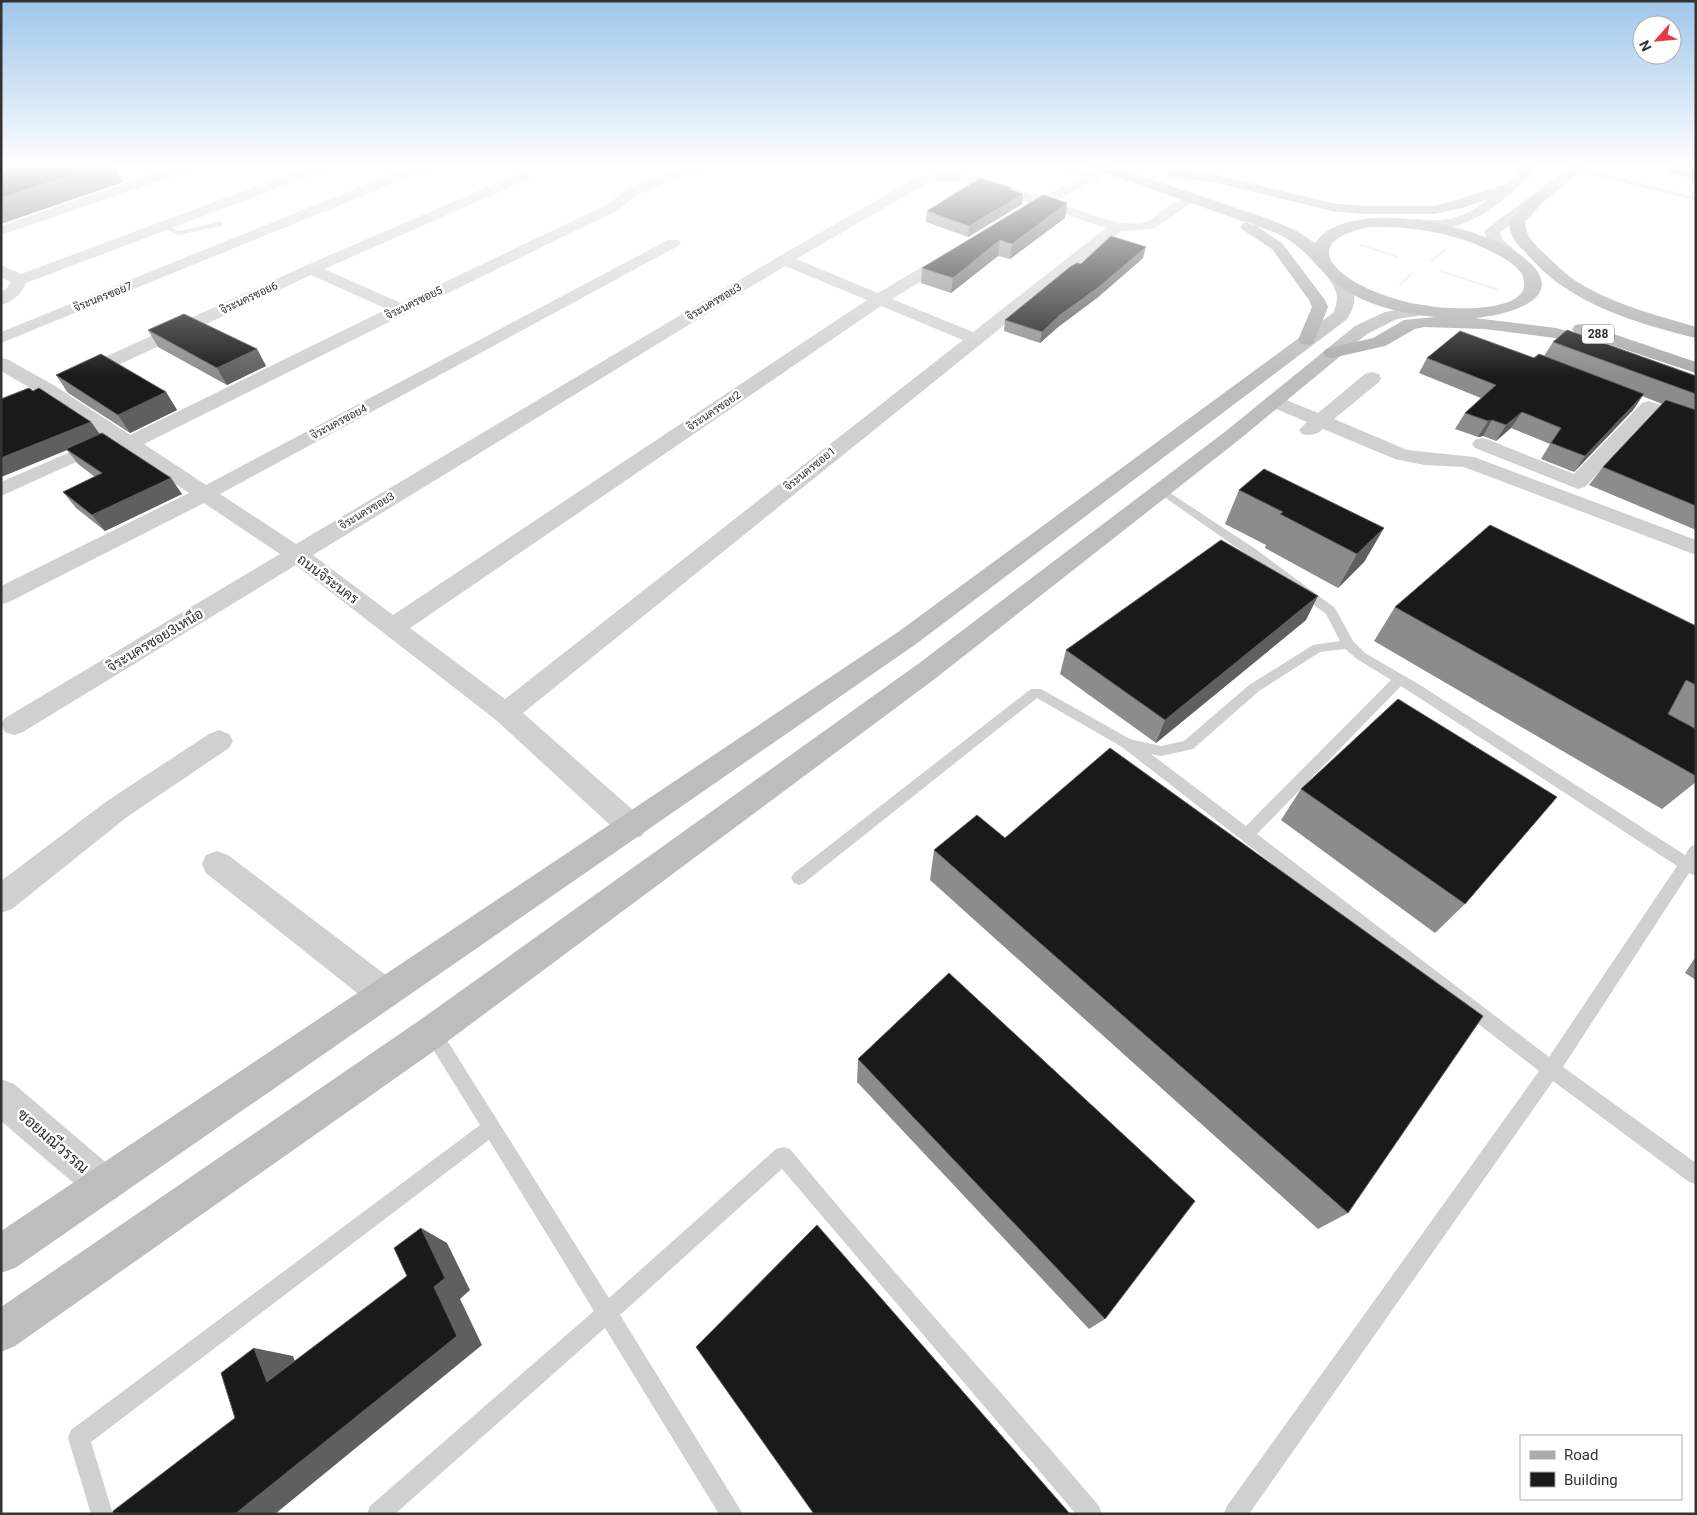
<svg xmlns="http://www.w3.org/2000/svg" width="1697" height="1515" font-family="Roboto,Sarabun,sans-serif">
	<style>
		.lines { fill: none; stroke-linecap: round; stroke-linejoin: round }
		.path { stroke: #cdcdcd; stroke-width: 2; stroke-dasharray: 1 1; stroke-linecap: butt }
		.service { fill: #d0d0d0; fill-rule: evenodd }
		.minor { fill: #d0d0d0; fill-rule: evenodd }
		.secondary { fill: #bdbdbd; fill-rule: evenodd }
		.primary { fill: #ababab; fill-rule: evenodd }
		.wall { fill: #8c8c8c }
		.shaded-wall { fill: #5f5f5f }
		.building { fill: #1a1a1a; stroke: #5f5f5f }
		.labels { text-anchor: middle; dominant-baseline: central; stroke-width: 5; stroke-linejoin: round; paint-order: stroke }
		.far-street-label { font-size: 11px; fill: #333; stroke: #fff }
		.shield { fill: #fff; stroke: #707070; stroke-width: 1 }
		.shield-label { font-size: 12px; font-weight: bold; fill: #333 }
		.street-label { font-size: 14px; fill: #333; stroke: #fff }
		.near-street-label { font-size: 16px; fill: #333; stroke: #fff }
	</style>
	<rect width="100%" height="100%" fill="#fff"/>
	<g class="lines">
		<path class="path" d="M1360 245 1398 257
			M1431 261 1446 249
			M1440 271 1499 290
			M1400 285 1412 273"/>
		<path class="service" d="M1055 165H1065L1096 177 1091 178Z
			M1577 167 1696 197V201L1575 170 1574 169Z
			M219 222H222V226L178 235 160 226 164 224 179 231Z
			M1161 487 1254 548 1335 608 1353 641 1365 653 1420 685 1685 855 1691 846 1696 844V876L1689 873 1563 1067 1696 1163V1184L1689 1182 1553 1081 1249 1514H1224L1227 1506 1539 1071 1122 747 1037 698 804 883 799 885 794 883 791 878 794 873 1031 689H1041L1130 739 1161 746 1184 741 1249 685 1313 645 1340 641 1326 614 1246 554 1157 492 1156 490 1157 488ZM1345 649 1357 659 1391 680 1246 826 1151 754 1161 756 1193 749 1259 691 1320 652ZM1401 686 1677 866 1549 1057 1257 834Z
			M432 1024 438 1026 609 1298 776 1149 783 1147 790 1149C890 1270 997 1386 1099 1506L1102 1514H1076L782 1169 620 1315 743 1514H719L605 1328 395 1514H367L370 1506 594 1311 489 1140 91 1442 113 1514H91L68 1438 71 1430 480 1125 426 1038 424 1032 426 1026Z"/>
		<path class="minor" d="M178 165H199L197 168 1 235V226Z
			M313 165H333L331 168 26 283C21 294 13 302 1 305V292L7 288 11 282 1 277V265L21 274Z
			M414 165H433L431 168 1 343V332Z
			M687 165H706L704 168 637 195 618 210 407 313 144 444 206 485 668 240H678L681 243 678 246 220 494 296 544 778 257 917 177 948 173 979 177 1041 197 1093 173 1098 174 1100 177 1098 180 1055 201C1080 210 1119 229 1145 222 1160 217 1172 196 1189 200L1191 203 1154 229 1121 231 523 713 642 818 647 827 642 836 632 839 622 836 496 720 296 565 23 732 14 735 5 732 1 724 5 718 280 554 204 503 9 602 1 604V586L189 493 116 444 1 496V482L105 437 41 394 1 371V358L7 359 55 386 130 435 387 309 311 275 86 380 79 382 72 380 70 376 72 372 305 266 519 173 524 172 531 176 529 179 324 269 401 303 608 204 627 189ZM948 181 977 185 1030 203 1025 207 1027 210 1032 211 1043 207 1106 228 973 332 892 299 959 258 961 255 959 252H947L878 293 796 259 926 184ZM785 266 867 300 393 615 313 555ZM881 306 963 340 505 699 410 628Z
			M1372 372 1379 374 1381 378 1379 382 1334 419 1407 450 1474 457 1696 540V555L1464 467 1424 465 1395 459 1323 429C1316 435 1311 436 1302 434L1299 430 1307 422 1267 405 1264 401 1267 397 1274 395 1318 413 1365 374Z
			M1649 401 1696 417V430L1652 415 1585 487 1578 489 1475 448 1472 444 1475 440 1482 438 1489 440 1574 474 1642 403Z
			M219 730 229 734 233 741 229 748 127 817 12 909 1 913V881L107 801 209 734Z
			M217 851 228 855 395 982 400 993 395 1004 383 1009 371 1004 206 873 202 864 206 855Z
			M1 1079 14 1084 117 1172 123 1185 117 1198 104 1204 91 1198 1 1121Z"/>
		<path class="secondary" d="M1526 165H1541C1535 173 1526 180 1518 187 1489 214 1452 238 1410 227L1407 224 1410 221 1415 219C1428 220 1442 221 1454 218 1482 210 1505 184 1526 165Z
			M1572 165H1588L1546 200 1500 232 1502 239 1524 259 1522 262C1505 266 1488 245 1484 231Z
			M1334 270 1340 272C1354 289 1361 299 1346 320L916 644 15 1268 1 1273V1231L898 632 1333 313C1341 296 1336 289 1326 275L1328 272Z
			M1424 305 1430 306 1433 310 1430 314 1397 319 1367 334 1240 439 936 678 444 1044 15 1346 1 1352V1307L420 1020 918 664 1226 431 1355 326 1385 312Z"/>
		<path class="primary" d="M1089 165H1109L1269 219 1297 231 1315 243C1348 195 1479 225 1519 254 1576 295 1513 315 1475 318L1556 328 1575 333 1572 329 1575 325 1581 324 1587 325 1696 362V373L1605 343 1603 348 1597 349 1555 338 1485 329 1424 327 1415 329 1385 346 1332 358 1326 357 1323 353 1326 349 1373 338 1404 320 1435 317C1402 314 1360 304 1334 282 1313 264 1303 245 1276 233L1091 168ZM1370 227C1416 226 1465 234 1505 259 1513 264 1523 271 1524 281 1529 309 1468 309 1451 308 1424 307 1397 301 1373 291 1327 271 1304 240 1370 227Z
			M1175 170 1217 175 1332 203 1365 206H1434L1453 201 1509 183 1514 184 1516 187 1514 190 1462 208 1434 214H1365L1332 211 1217 183 1170 177 1168 174 1170 171Z
			M1541 193 1546 194 1548 197 1525 222C1526 238 1536 246 1547 256 1556 264 1564 273 1573 279 1610 304 1654 314 1696 327V338C1651 327 1602 313 1564 287 1549 278 1536 264 1524 251 1516 244 1504 228 1512 218L1536 194Z
			M1248 222 1253 224 1282 243 1325 300 1328 307 1313 344 1307 345 1301 344 1298 340 1312 307 1309 300 1272 249 1243 230 1240 227 1243 224Z"/>
	</g>
	<path class="wall" d="M1670 165H1696V179L1666 172Z
		M1012 190 1023 194 1022 204 968 237 926 222 927 211Z
		M1067 203 1065 218 1010 259 998 256 951 293 921 283 922 268Z
		M1143 258 1097 298 1058 327 1040 343 1004 331 1005 320 1081 264Z
		M148 330 257 349 266 366 227 385 158 347Z
		M1553 342 1696 376V530L1589 485 1603 467 1662 404 1642 396 1633 410 1574 472 1541 459 1550 444 1511 428 1496 441 1483 436 1478 437 1455 429 1465 413 1481 398 1419 373 1427 358H1534L1544 356Z
		M56 375 166 392 177 410 130 433 68 393Z
		M33 391 91 422 100 434 182 494 105 531 76 508 63 492 95 477 78 464 67 450 1 477Z
		M1239 490 1384 528 1364 562 1338 588 1265 548 1266 545 1225 524Z
		M1395 607 1696 626V782L1662 809 1374 641Z
		M1306 620 1156 743 1060 674 1066 650Z
		M1301 789 1465 904 1435 933 1281 820Z
		M934 850 1348 1213 1318 1229 930 880Z
		M1696 956V980L1685 973Z
		M858 1059 1105 1319 1089 1329 857 1082Z"/>
	<path class="shaded-wall" d="M102 165H114L123 182 1 224V198Z
		M1023 194 1022 204 968 237 969 226Z
		M1067 203 1065 218 1010 259 1012 244Z
		M1000 240 998 256 951 293 953 278Z
		M1146 247 1143 258 1097 298 1058 327 1040 343 1042 332 1060 315Z
		M257 349 266 366 227 385 217 368Z
		M166 392 177 410 130 433 118 415Z
		M1644 394 1633 410 1574 472 1585 456Z
		M1522 412 1511 428 1496 441 1506 425Z
		M1492 420 1483 436 1478 437 1488 421Z
		M91 422 101 436 1 477V458Z
		M171 478 182 494 105 531 92 515Z
		M1384 528 1364 562 1338 588 1357 554Z
		M1318 596 1306 620 1156 743 1165 720Z
		M421 1228 447 1243 470 1290 460 1299 482 1345 275 1514H235L434 1287Z
		M254 1348 293 1356 305 1388 267 1382Z"/>
	<path class="building" d="M20 165H102L1 198V170Z
		M980 178 1012 188 1009 189 1023 194 969 226 927 211Z
		M1043 195 1067 203 1012 244 1000 240 953 278 922 268Z
		M1111 236 1146 247 1099 287 1060 315 1042 332 1005 320 1070 267 1077 263 1081 264Z
		M184 314 257 349 217 368 148 330Z
		M1567 330 1696 376V394L1553 342Z
		M1460 331 1534 358 1539 354 1644 394 1585 456 1551 443 1561 428 1522 412 1506 425 1492 420 1488 421 1465 413 1496 385 1427 358Z
		M101 354 166 392 118 415 56 375Z
		M29 388 33 391 39 388 91 422 1 458V399Z
		M1666 400 1696 410V506L1603 467Z
		M102 433 171 478 92 515 63 492 102 473 66 449Z
		M1264 469 1384 528 1357 554 1280 514 1283 512 1239 490Z
		M1490 525 1696 626V685L1686 680 1668 714 1696 729V776L1395 607Z
		M1221 540 1318 596 1165 720 1066 650Z
		M1398 699 1557 797 1465 904 1301 789Z
		M1110 748 1483 1016 1348 1213 934 850 977 815 1005 838Z
		M949 973 1195 1201 1105 1319 858 1059Z
		M817 1225 1070 1514H814L696 1347Z
		M421 1228 445 1278 434 1287 457 1336 235 1514H113V1511L235 1418 221 1373 254 1348 267 1382 407 1276 394 1248Z"/>
	<linearGradient id="sky" x2="0" y2="1"><stop stop-color="#9ec6ea"/><stop offset="0.44" stop-color="#fff"/><stop offset="1" stop-color="#fff" stop-opacity="0"/></linearGradient>
	<rect width="1697" height="377" fill="url(#sky)"/>
	<g class="labels">
		<g class="far-street-label">
			<text transform="translate(103 297) rotate(-22)">จิระนครซอย7</text>
			<text transform="translate(249 298) rotate(-25)">จิระนครซอย6</text>
			<text transform="translate(714 302) rotate(-31)">จิระนครซอย3</text>
			<text transform="translate(414 303) rotate(-26)">จิระนครซอย5</text>
			<text transform="translate(714 411) rotate(-34)">จิระนครซอย2</text>
			<text transform="translate(339 422) rotate(-28)">จิระนครซอย4</text>
			<text transform="translate(810 469) rotate(-39)">จิระนครซอย1</text>
			<text transform="translate(367 511) rotate(-31)">จิระนครซอย3</text>
		</g>
		<rect class="shield" x="1582" y="324.5" width="32" height="19" rx="4"/>
		<g class="shield-label">
			<text x="1598" y="334">288</text>
		</g>
		<g class="street-label">
			<text transform="translate(328 579) rotate(37)">ถนนจิระนคร</text>
			<text transform="translate(155 640) rotate(-31)">จิระนครซอย3เหนือ</text>
		</g>
		<g class="near-street-label">
			<text transform="translate(53 1141) rotate(41)">ซอยมณีวรรณ</text>
		</g>
	</g>
	<rect width="1697" height="1515" fill="none" stroke="#333333" stroke-width="5"/>
	<rect x="1520" y="1435" width="162" height="65" fill="#ffffff" stroke="#adadad"/>
	<rect x="1530" y="1451" width="25" height="8" fill="#ababab" stroke="#adadad"/>
	<text x="1564" y="1460" font-size="15" fill="#333333">Road</text>
	<rect x="1530" y="1472" width="25" height="15" fill="#1a1a1a" stroke="#adadad"/>
	<text x="1564" y="1485" font-size="15" fill="#333333">Building</text>
	<g transform="translate(1657 40) rotate(243)"><circle r="24" fill="#ffffff" stroke="#adadad"/>
	<path d="M0-4L9 19L0 12L-9 19Z" fill="#e63946"/>
	<text y="-8" font-size="14" font-weight="bold" text-anchor="middle" fill="#333333">N</text>
	</g>
</svg>
